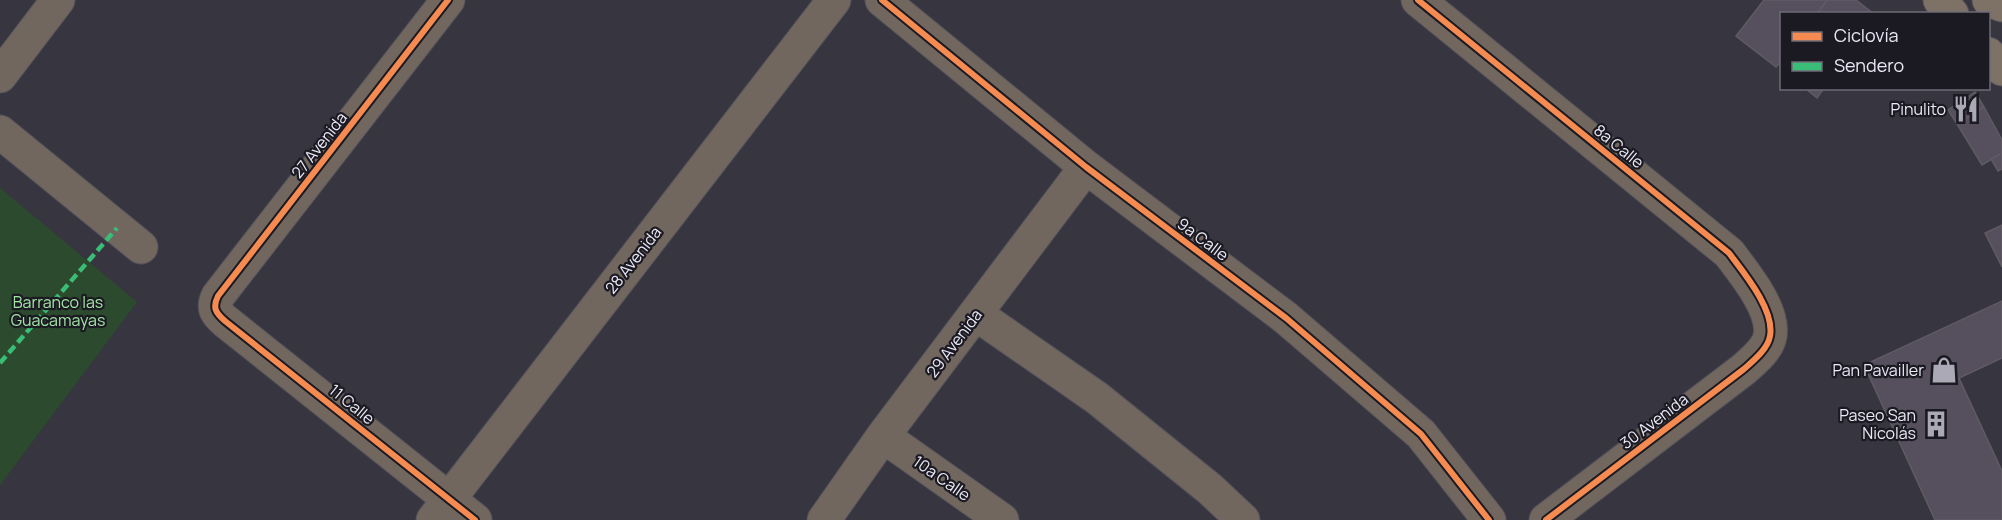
<svg xmlns="http://www.w3.org/2000/svg" width="2002" height="520" font-family="Manrope,sans-serif">
	<style>
		.green { fill: #2c4b2e }
		.building { fill: #564f5d; stroke: #5f5b64; stroke-width: 1.5 }
		.lines { fill: none; stroke-linecap: round; stroke-linejoin: round }
		.minor-casing { stroke: #54525b; stroke-width: 35 }
		.secondary-casing { stroke: #54525b; stroke-width: 35 }
		.minor { stroke: #71675e; stroke-width: 33 }
		.secondary { stroke: #7e7266; stroke-width: 33 }
		.quiet { stroke: #3abd76; stroke-width: 4.5; stroke-dasharray: 9 4.5; stroke-linecap: butt }
		.cycleway-casing { stroke: #1b1a23; stroke-width: 10 }
		.cycleway { stroke: #f68b52; stroke-width: 6 }
		.labels { text-anchor: middle; dominant-baseline: central; stroke-width: 4.5; stroke-linejoin: round; paint-order: stroke }
		.poi-label { font-size: 16px; fill: #eae8f5; stroke: #1b1a23; text-anchor: end }
		.street-label { font-size: 16px; fill: #eae8f5; stroke: #1b1a23 }
		.park-label { font-size: 16px; fill: #a1e4a3; stroke: #1b1a23 }
	</style>
	<rect width="100%" height="100%" fill="#37353f"/>
	<path class="green" d="M0 188 137 302 0 485Z"/>
	<path class="building" d="M1764 0H1827L1817 14H1782V60L1776 67 1736 36Z
		M1827 0H1856L1874 14H1817Z
		M1805 88H1824L1817 98Z
		M1975 92 1984 107 1957 124 1948 110Z
		M1984 107 2002 140V153L1982 165 1957 124Z
		M2002 153V169L1998 171 1991 159Z
		M2002 225V267L1985 233Z
		M2002 301V358L1959 378 2002 471V520H1935L1864 365Z"/>
	<g class="lines">
		<g class="minor-casing">
			<path id="minor" d="M448 0 218 296C212 308 216 313 225 321L475 520
				M882 0 1086 167 1286 318 1421 434 1489 520
				M1418 0 1729 253C1744 273 1775 310 1770 336 1768 349 1753 361 1744 369L1546 520
				M0 76 58 0
				M0 132 141 247
				M976 314 1097 398 1210 489 1243 520
				M883 436 1002 520
				M433 520 834 0
				M824 520 883 436 1086 167"/>
		</g>
		<g class="secondary-casing">
			<path id="secondary" d="M1940 0 1952 14
				M1989 0 2002 5
				M1988 54 2002 69"/>
		</g>
		<use href="#minor" class="minor"/>
		<use href="#secondary" class="secondary"/>
		<path class="quiet" d="M0 363 117 228"/>
		<g class="cycleway-casing">
			<path id="cycleway" d="M448 0 218 296C212 308 216 313 225 321L475 520
				M882 0 1086 167 1286 318 1421 434 1489 520
				M1418 0 1729 253C1744 273 1775 310 1770 336 1768 349 1753 361 1744 369L1546 520"/>
		</g>
		<use href="#cycleway" class="cycleway"/>
	</g>
	<defs>
		<g id="restaurant-bare" transform="scale(2.07)"><path d="M-5-6h1v4h1v-4h1v4h1v-4h1v5L-1.5 .5V6h-2V.5L-5-1ZM5-6V6H3V1.5H1.5Q1.5-4 5-6Z" fill="#aba9b5" stroke="#1b1a23" stroke-width="2.5" paint-order="stroke"/></g>
		<g id="shop-bare" transform="scale(2.07)"><path d="M-5-2.5h2.3a2.7 3.5 0 0 1 5.4 0H5L5.5 6h-11ZM-1.5-2.5h3a1.5 2.3 0 0 0-3 0Z" fill="#aba9b5" stroke="#1b1a23" stroke-width="2.5" paint-order="stroke"/></g>
		<g id="building-bare" transform="scale(2.07)"><path d="M-4-6H4V6H1V3H-1V6H-4ZM-2.5-4.3h1.7v1.8h-1.7ZM.8-4.3h1.7v1.8H.8ZM-2.5-1h1.7V.8h-1.7ZM.8-1h1.7V.8H.8Z" fill="#aba9b5" stroke="#1b1a23" stroke-width="2.5" paint-order="stroke"/></g>
	</defs>
	<g fill-rule="evenodd">
		<use href="#restaurant-bare" x="1966" y="109"/>
		<use href="#shop-bare" x="1944" y="370"/>
		<use href="#building-bare" x="1936" y="424"/>
	</g>
	<g class="labels">
		<g class="poi-label">
			<text x="1946" y="109">Pinulito</text>
			<text x="1924" y="370">Pan Pavailler</text>
			<text x="1916" y="415">Paseo San<tspan x="1916" dy="18">Nicolás</tspan></text>
		</g>
		<g class="street-label">
			<text transform="translate(319 145) rotate(-52)">27 Avenida</text>
			<text transform="translate(1619 146) rotate(39)">8a Calle</text>
			<text transform="translate(1203 239) rotate(37)">9a Calle</text>
			<text transform="translate(633 260) rotate(-52)">28 Avenida</text>
			<text transform="translate(954 343) rotate(-53)">29 Avenida</text>
			<text transform="translate(352 404) rotate(39)">11 Calle</text>
			<text transform="translate(1654 421) rotate(-37)">30 Avenida</text>
			<text transform="translate(942 478) rotate(35)">10a Calle</text>
		</g>
		<g class="park-label">
			<text x="58" y="302">Barranco las<tspan x="58" dy="18">Guacamayas</tspan></text>
		</g>
	</g>
	<rect x="1780" y="12" width="210" height="78" fill="#1b1a23" stroke="#6e6c77" stroke-width="1.5"/>
	<rect x="1792" y="32" width="30" height="9" fill="#f68b52" stroke="#6e6c77" stroke-width="1.5"/>
	<text x="1834" y="42" font-size="18" fill="#eae8f5">Ciclovía</text>
	<rect x="1792" y="62" width="30" height="9" fill="#3abd76" stroke="#6e6c77" stroke-width="1.5"/>
	<text x="1834" y="72" font-size="18" fill="#eae8f5">Sendero</text>
</svg>
